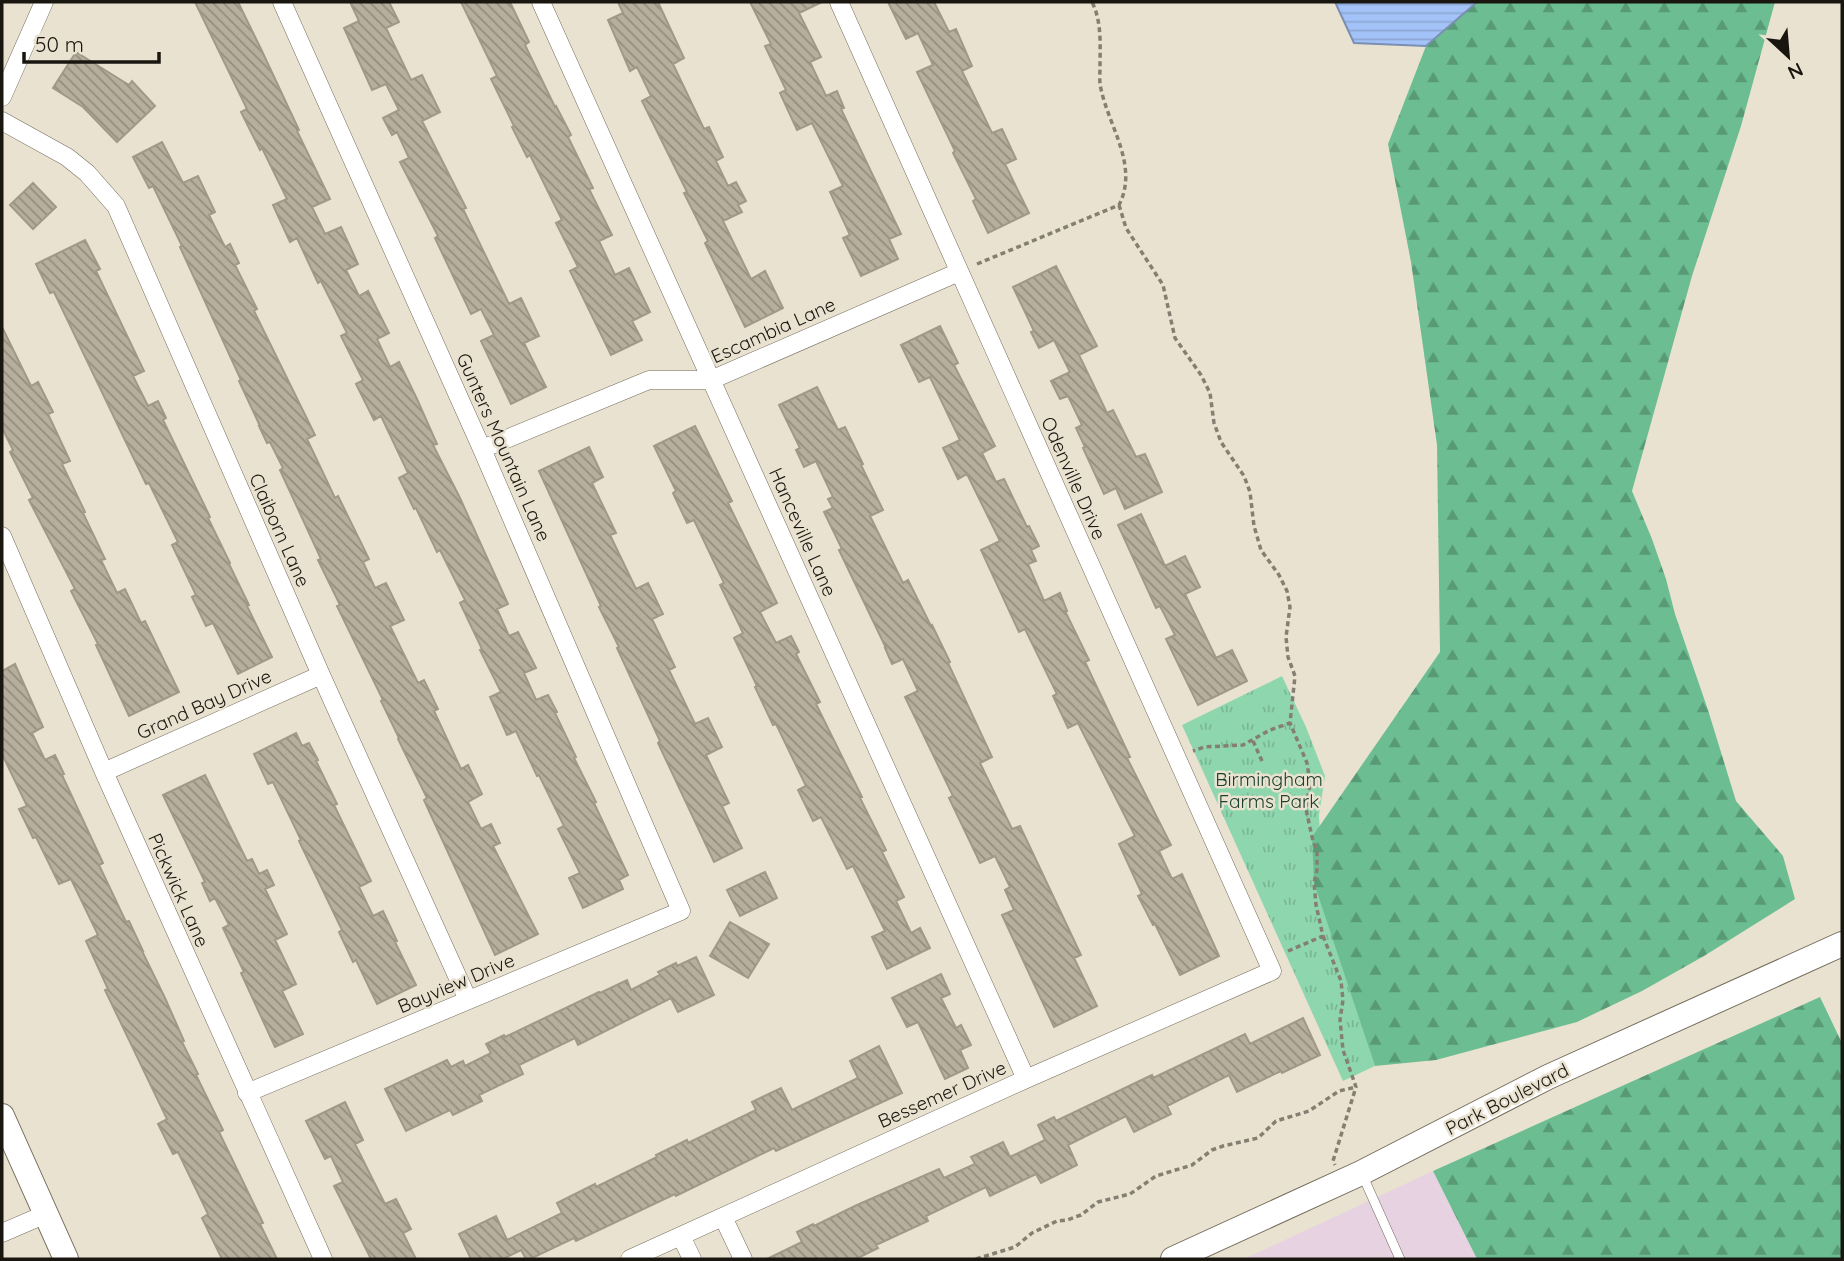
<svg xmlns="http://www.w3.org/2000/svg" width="1844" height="1261" font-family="Quicksand,sans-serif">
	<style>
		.education { fill: #e6d2e1 }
		.grass { fill: url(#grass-tufts) }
		.forest { fill: url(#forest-firs) }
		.water { fill: url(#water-rules); stroke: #7a8fb2; stroke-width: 2 }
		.building { fill: url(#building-back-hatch); stroke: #a09987; stroke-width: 2 }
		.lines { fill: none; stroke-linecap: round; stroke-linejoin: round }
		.lane-casing { stroke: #746d5c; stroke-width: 10 }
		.street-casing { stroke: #746d5c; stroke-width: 19 }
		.secondary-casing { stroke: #746d5c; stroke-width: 26 }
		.path { stroke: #857f73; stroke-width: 3.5; stroke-dasharray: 5 3.5; stroke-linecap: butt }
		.lane { stroke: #fff; stroke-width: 9 }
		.street { stroke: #fff; stroke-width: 18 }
		.secondary { stroke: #fff; stroke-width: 24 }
		.labels { text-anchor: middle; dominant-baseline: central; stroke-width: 5; stroke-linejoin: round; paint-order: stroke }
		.street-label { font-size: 19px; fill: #191610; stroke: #eae2d0 }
		.park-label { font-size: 19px; fill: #1c402e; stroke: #eae2d0 }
	</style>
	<defs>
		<pattern id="grass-tufts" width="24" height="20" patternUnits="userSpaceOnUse" patternTransform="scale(1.75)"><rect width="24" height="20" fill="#8ed6ae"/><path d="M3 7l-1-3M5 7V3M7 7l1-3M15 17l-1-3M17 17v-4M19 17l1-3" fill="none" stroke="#7ab795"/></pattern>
		<pattern id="forest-firs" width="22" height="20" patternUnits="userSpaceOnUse" patternTransform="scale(1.75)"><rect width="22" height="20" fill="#6cbe92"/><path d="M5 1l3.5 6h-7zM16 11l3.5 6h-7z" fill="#589976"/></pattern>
		<pattern id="water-rules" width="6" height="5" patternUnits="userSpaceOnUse" patternTransform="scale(1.75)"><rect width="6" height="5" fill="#a3c3f8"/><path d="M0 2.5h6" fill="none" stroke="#8ca7d4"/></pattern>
		<pattern id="building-back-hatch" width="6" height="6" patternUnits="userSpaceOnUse" patternTransform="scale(1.75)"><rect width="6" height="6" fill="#b7af9d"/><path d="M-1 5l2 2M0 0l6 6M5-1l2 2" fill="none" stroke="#948d7f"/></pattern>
	</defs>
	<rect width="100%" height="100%" fill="#eae2d0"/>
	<path class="education" d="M1433 1171 1477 1259H1244Z"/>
	<path class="grass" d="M1282 676 1306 727 1325 776 1319 815 1323 902 1375 1066 1343 1081 1182 725Z"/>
	<path class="forest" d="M1477 2H1775L1741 126 1692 276 1632 491 1652 539 1666 579 1675 614 1708 710 1736 801 1783 856 1795 899 1704 956 1642 991 1577 1022 1436 1060 1375 1066 1314 883 1312 837 1440 652 1437 445 1411 262 1388 144 1426 46Z
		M1820 997 1842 1043V1259H1477L1433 1171Z"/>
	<path class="water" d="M1335 2H1477L1426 46 1354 43Z"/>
	<path class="building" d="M195 2H238L261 49 299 130 297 131 330 199 312 207 325 234 341 227 358 264 346 270 359 296 368 291 389 333 377 339 390 367 399 362 417 399 437 444 433 445 460 498 508 604 497 609 509 636 518 632 536 668 524 673 536 700 548 695 557 712 555 713 576 757 574 758 596 802 594 803 628 875 619 880 623 889 583 908 569 878 580 873 558 829 564 826 539 775 537 776 516 731 507 735 490 697 501 692 480 650 482 649 460 603 465 600 440 550 437 552 416 508 414 509 399 478 408 473 381 416 374 420 356 384 363 380 341 336 347 333 321 281 318 283 297 238 290 242 273 205 287 199 262 148 260 150 241 112 247 109Z
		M350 2H389L399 22 386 28 411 80 422 75 440 112 422 121 466 208 463 209 509 304 521 298 539 336 524 343 546 387 511 404 481 341 494 335 481 309 471 314 435 238 438 236 400 162 409 158 397 132 392 135 383 118 399 110 386 84 372 90 344 28 359 21Z
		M461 2H510L529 42 525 45 555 107 556 106 571 135 568 137 593 188 589 189 612 235 599 241 615 275 629 268 650 312 632 321 642 340 611 355 570 271 578 267 556 223 562 220 530 155 527 157 512 127 514 126 491 79 497 76Z
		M618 2H658L684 58 673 64 704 129 709 127 723 157 716 161 728 186 736 182 746 201 738 205 742 212 723 221 751 279 765 271 783 308 745 327 705 243 708 241 684 193 687 192 642 101 651 96 637 67 630 71 608 20 623 13Z
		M750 2H822L799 13 821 57 810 62 826 96 837 91 844 108 841 109 901 234 889 239 898 259 861 276 843 238 850 235 830 192 843 186 812 123 797 130 780 93 786 90 765 46 771 44Z
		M888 2H934L949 32 956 29 972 66 962 71 992 133 1002 129 1016 159 1005 164 1029 213 988 233 973 201 976 199 953 153 955 151 917 72 933 65 918 33 906 39Z
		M76 52 129 85 132 81 155 106 117 142 83 107 53 88Z
		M162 142 183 183 198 176 215 212 209 215 225 247 230 244 239 263 235 265 257 309 254 311 315 435 307 439 335 498 338 496 369 559 363 562 375 588 386 583 404 620 390 626 418 683 424 680 438 709 434 711 461 769 468 765 482 794 468 802 481 829 491 824 500 843 493 846 538 934 495 955 424 800 427 798 398 739 399 738 381 701 383 700 337 606 340 605 318 560 321 559 280 470 283 468 270 442 267 443 259 426H260L239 381 241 380 180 247 182 246 153 186 149 188 133 157Z
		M33 183 56 207 33 229 10 205Z
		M85 240 100 269 96 271 144 371 133 376 148 406 158 401 166 418 163 420 210 517 208 518 230 563 229 564 249 605 247 606 272 657 238 674 213 623 206 626 192 597 196 595 172 545 178 542 149 483 146 484 54 292 50 293 36 264Z
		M1056 266 1097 346 1079 355 1107 413 1113 410 1136 457 1145 454 1162 492 1125 509 1116 488 1104 494 1083 448 1085 447 1076 428 1082 425 1068 396 1060 399 1051 381 1070 372 1054 340 1039 348 1031 332 1034 331 1013 287Z
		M940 326 958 363 954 365 995 446 982 453 996 482 1004 479 1027 527 1029 526 1039 546 1031 550 1036 561 1028 564 1044 601 1060 593 1067 611H1065L1089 660 1085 662 1130 757 1127 758 1171 845 1159 851 1172 879 1182 874 1219 956 1180 975 1155 924 1153 925 1138 896 1142 894 1119 844 1135 836 1078 723 1068 728 1053 696 1057 694 1025 629 1019 632 981 550 1000 541 967 474 958 479 943 448 960 440 930 377 919 382 901 345Z
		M2 327 31 386 38 382 53 412 48 414 70 461 62 464 85 512 83 513 105 559 101 560 117 593 125 589 141 623 145 621 179 692 129 716 96 645 98 644 71 591 75 589 29 500 33 498 10 452 13 450 2 428Z
		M817 387 838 430 845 427 863 464 861 465 883 510 870 516 903 583 908 580 931 626 932 625 950 662 948 663 992 757 980 763 1012 829 1020 826 1081 955 1074 958 1097 1006 1054 1027 1002 915 1014 910 1005 890 1010 887 995 856 980 863 973 848 949 798 953 796 905 697 918 691 903 659 892 664 885 648H886L839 550 842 549 824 512 833 508 828 499 833 497 816 461 804 467 796 450 800 448 779 405Z
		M695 426 732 501 728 503 777 603 760 612 776 643 791 636 799 652 796 654 820 702 816 704 862 797 860 798 886 850 882 852 904 897 896 901 911 933 920 928 930 948 887 969 872 937 885 931 853 866 847 869 821 817 813 821 798 790 806 786 776 724 773 725 755 687 757 686 734 638 743 633 720 585 724 583 694 520 687 523 673 493 676 491 654 446Z
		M589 447 603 477 592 483 616 533 610 535 636 589 648 583 663 614 652 619 675 667 669 670 695 724 708 718 722 747 706 755 729 803 722 806 742 848 714 862 658 743 660 741 617 648 619 647 599 607 601 606 539 471Z
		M1141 514 1165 566 1185 556 1200 587 1185 594 1216 658 1232 650 1247 681 1198 705 1166 639 1175 635 1160 606 1156 608 1118 525Z
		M15 664 43 727 32 733 45 760 55 755 64 774 62 775 103 863 99 865 126 922 129 921 143 951H142L165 998 184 1041 182 1042 198 1074 196 1075 223 1130 219 1132 263 1223 260 1224 277 1259H222L202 1218 208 1214 178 1152 173 1154 158 1124 167 1119 105 990 108 989 86 941 98 935 71 879 59 884 36 837 33 838 19 809 27 806 2 754V671Z
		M296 733 302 746 309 743 318 760 316 761 337 804 334 805 371 881 359 887 373 916 383 911 397 941 395 942 416 985 377 1004 356 960 353 962 339 932 342 930 299 841 301 840 273 782 268 784 254 754Z
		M205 775 247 861 252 859 259 874 267 870 274 885 265 889 287 934 275 940 296 984 282 991 303 1034 275 1047 241 973 244 972 223 928 229 925 215 898 210 901 202 883 205 882 163 795Z
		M765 872 777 898 740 916 727 890Z
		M730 922 769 944 748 978 710 956Z
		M696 957 714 995 678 1012 671 998 578 1045 575 1038 519 1065 523 1074 479 1095 482 1101 453 1115 450 1110 406 1131 385 1089 447 1060 451 1067 463 1061 465 1066 491 1053 486 1044 504 1035 505 1037 599 992 600 993 627 980 631 990 660 975 658 972 676 963 677 966Z
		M941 974 950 994 941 998 956 1028 961 1025 971 1045 960 1050 968 1068 945 1079 918 1022 907 1027 892 998Z
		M1303 1018 1320 1055 1282 1073 1281 1071 1237 1092 1229 1075 1167 1106 1171 1114 1134 1132 1126 1116 1068 1145 1077 1165 1041 1183 1036 1174 990 1196 986 1187 926 1216 928 1221 876 1245 878 1248 856 1259H767L802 1242 797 1232 813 1224 814 1226 857 1205 939 1169 944 1178 975 1164 971 1157 1003 1142 1010 1157 1045 1140 1038 1125 1054 1117 1056 1121 1152 1075 1153 1078 1245 1034 1250 1044Z
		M879 1046 902 1093 776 1151 774 1148 676 1196 675 1194 576 1241 574 1238 530 1259H526L521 1250 503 1259H471L459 1234 496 1216 507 1240 562 1213 557 1203 595 1184 596 1187 657 1157 656 1155 687 1140 688 1143 756 1110 752 1102 781 1088 792 1110 858 1078 850 1061Z
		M345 1102 363 1140 355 1144 385 1204 396 1199 411 1229 403 1233 416 1259H371L334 1186 343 1182 331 1156 325 1159 306 1121Z"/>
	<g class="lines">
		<g class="lane-casing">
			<path id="lane" d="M1362 1174 1400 1259"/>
		</g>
		<g class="street-casing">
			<path id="street" d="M541 2 1026 1079
				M2 97 44 2
				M2 121 67 157 87 173 116 206 321 675 468 1000
				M482 449 649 380H711L959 272
				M2 536 104 772 323 1259
				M104 772 321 675
				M247 1093 681 911 482 449 282 2
				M723 1217 743 1259
				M2 1233 46 1214
				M681 1236 692 1259
				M630 1259 1026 1079 1272 971 839 2"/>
		</g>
		<g class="secondary-casing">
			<path id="secondary" d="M2 1116 66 1259
				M1173 1259 1361 1173 1548 1077 1842 944"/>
		</g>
		<path class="path" d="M1119 205 1126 228 1163 285 1175 338 1201 375 1210 393 1214 423 1221 442 1244 476 1250 492 1254 526 1261 550 1279 575 1287 591 1290 607 1286 637 1288 657 1295 676 1290 723 1270 730 1243 745 1204 747 1193 751
			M977 264 1119 205C1139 166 1109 127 1101 89 1099 82 1100 74 1100 67 1100 45 1102 22 1092 2
			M1253 741 1262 761
			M1293 805 1306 806
			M1323 936 1341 981 1343 1000 1340 1020 1343 1050 1356 1087 1333 1161 1335 1165
			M1288 951 1323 936 1316 905 1314 883 1317 870V853L1312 837 1306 809 1310 783 1307 763 1290 723
			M976 1259 1015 1247 1032 1233 1057 1221 1067 1220 1081 1215 1098 1202 1130 1194 1156 1176 1192 1165 1212 1150 1223 1146 1258 1138 1276 1121 1309 1111 1339 1091 1356 1087"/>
		<use href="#lane" class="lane"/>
		<use href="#street" class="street"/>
		<use href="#secondary" class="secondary"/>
	</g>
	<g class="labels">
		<g class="street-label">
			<text transform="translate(773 330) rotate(-24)">Escambia Lane</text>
			<text transform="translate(504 447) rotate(66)">Gunters Mountain Lane</text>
			<text transform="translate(1074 478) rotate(66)">Odenville Drive</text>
			<text transform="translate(280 530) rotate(66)">Claiborn Lane</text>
			<text transform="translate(803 532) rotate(66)">Hanceville Lane</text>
			<text transform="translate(204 704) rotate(-24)">Grand Bay Drive</text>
			<text transform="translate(179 890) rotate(66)">Pickwick Lane</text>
			<text transform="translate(456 983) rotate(-23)">Bayview Drive</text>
			<text transform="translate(942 1094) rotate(-24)">Bessemer Drive</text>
			<text transform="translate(1507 1099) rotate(-27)">Park Boulevard</text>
		</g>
		<g class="park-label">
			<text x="1269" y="779">Birmingham<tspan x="1269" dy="22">Farms Park</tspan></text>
		</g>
	</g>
	<rect width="1844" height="1261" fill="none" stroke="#191610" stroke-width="7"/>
	<g transform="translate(1788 56) rotate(154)" stroke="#eae2d0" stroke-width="5" paint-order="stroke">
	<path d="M0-5L12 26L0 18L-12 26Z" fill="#191610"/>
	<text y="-10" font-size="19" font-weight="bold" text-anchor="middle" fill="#191610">N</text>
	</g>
	<path d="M24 52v10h135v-10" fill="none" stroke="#191610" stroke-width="3.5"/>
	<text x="35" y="52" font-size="21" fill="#191610" stroke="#eae2d0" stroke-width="5" paint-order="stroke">50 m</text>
</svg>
